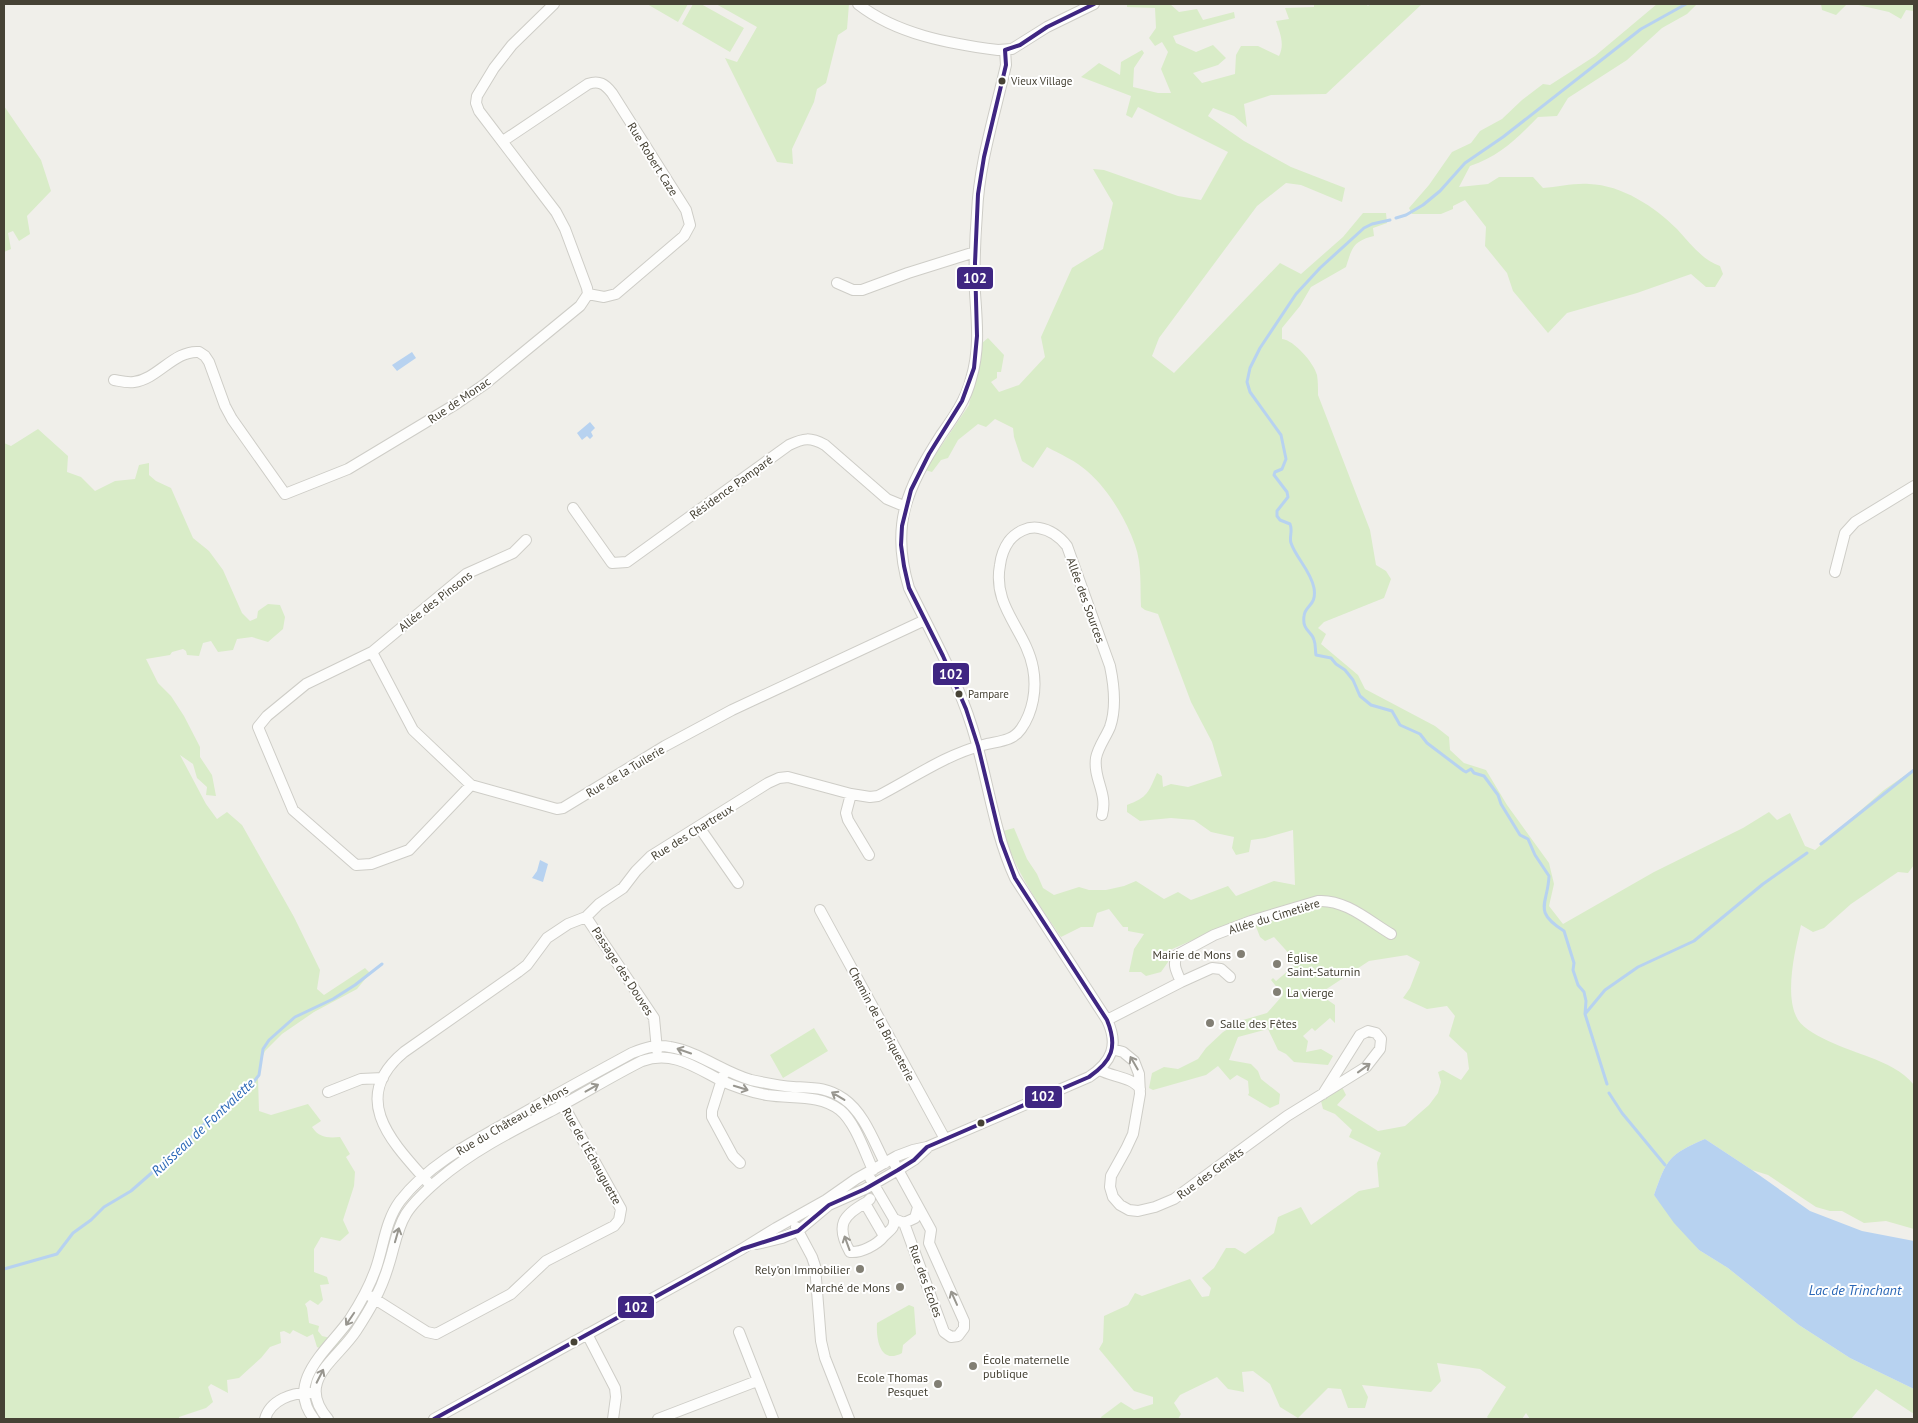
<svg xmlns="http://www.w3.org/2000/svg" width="1918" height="1423" font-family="'PT Sans',sans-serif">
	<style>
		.green { fill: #d9ecc8 }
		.water { fill: #b7d2f0 }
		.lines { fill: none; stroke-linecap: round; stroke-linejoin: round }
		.stream { stroke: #b7d2f0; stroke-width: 3 }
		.minor-casing { stroke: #cecdc7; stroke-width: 12 }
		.minor { stroke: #fdfdfc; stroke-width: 10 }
		.bus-1-casing { stroke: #fff; stroke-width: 8 }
		.bus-1 { stroke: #3f2682; stroke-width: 4 }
		.oneway { stroke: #98968f }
		.bus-dot { fill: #464235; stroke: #fff; stroke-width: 2 }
		.poi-dot { fill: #827f74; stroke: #fff; stroke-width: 2 }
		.labels { text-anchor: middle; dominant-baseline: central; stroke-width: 4; stroke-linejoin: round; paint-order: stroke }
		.bus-label { font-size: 11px; fill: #464235; stroke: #fff; text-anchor: start }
		.street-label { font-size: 12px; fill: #464235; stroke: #fff }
		.poi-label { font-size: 12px; fill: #464235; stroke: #fff; text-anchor: end }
		.water-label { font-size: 14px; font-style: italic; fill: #2a67b6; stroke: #fff }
		.line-badge { stroke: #fff; stroke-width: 2 }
		.badge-label { font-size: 14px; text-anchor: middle; font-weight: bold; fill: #fff }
	</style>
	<rect width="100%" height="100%" fill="#f0efea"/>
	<path class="green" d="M647 4H688L678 22Z
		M693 4H701L744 28 730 52 682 24Z
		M716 4H849L847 29 838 35 826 83 817 89 814 102 792 149 793 164 777 162 725 58 737 62 757 27Z
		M1127 4H1170L1179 12 1197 9 1203 20 1234 12 1235 18 1173 36 1176 43 1196 52 1213 45 1226 58 1218 65 1193 73 1202 83 1235 74 1236 55 1241 46H1258L1279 56C1285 44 1280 33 1276 21L1289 19 1285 8 1314 7V4H1366L1368 6 1370 4H1422L1326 94 1271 95 1244 104 1247 127 1234 116 1213 108 1208 116 1244 141 1291 167 1345 188 1342 202 1301 185 1286 183 1257 206 1159 338 1152 356 1174 373 1280 263 1301 274 1343 237 1363 213H1386L1387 223 1373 228 1374 236C1353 241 1352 248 1346 267L1311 287 1300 306 1282 328V339C1294 340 1314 363 1317 375 1318 381 1318 388 1318 395L1370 530 1376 565 1386 571 1391 579 1384 598 1324 622 1318 628 1326 634 1321 644 1358 675 1365 689 1435 726 1449 737 1450 750 1464 763 1486 770 1507 805 1549 863 1554 884 1549 906 1563 924 1654 872 1743 828 1769 812 1777 820 1790 813 1805 846 1815 850 1884 790 1914 769V865L1908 873 1898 872 1851 904 1824 928 1813 932 1801 925C1795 950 1785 992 1796 1016 1803 1035 1851 1050 1869 1057 1885 1063 1903 1071 1914 1085V1229L1886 1221 1864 1223 1842 1211H1830L1816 1207 1768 1175 1752 1170 1705 1139C1668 1155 1667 1159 1654 1195L1699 1250 1728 1268 1799 1325 1850 1358 1914 1389V1414L1876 1389 1851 1419H1530L1526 1413 1522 1419H1489L1487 1417 1506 1387 1480 1369 1437 1363 1441 1381 1431 1392 1362 1385 1368 1397 1365 1408H1348L1341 1389 1328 1388 1298 1418 1280 1407 1270 1384 1253 1371 1242 1372 1244 1392 1228 1389 1217 1377 1180 1395 1174 1403 1181 1414 1178 1419H1102L1101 1417 1121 1402 1134 1410 1153 1404V1397L1134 1391 1099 1349 1103 1342 1104 1316 1128 1305 1135 1293 1142 1296 1190 1279 1202 1297 1209 1296 1211 1288 1202 1278 1214 1268 1226 1248H1235L1245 1254 1274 1233 1278 1217 1301 1207 1311 1225 1359 1191 1379 1187 1377 1163 1381 1153 1349 1137 1352 1130 1335 1114 1323 1109 1321 1101 1342 1087 1346 1095 1337 1105 1378 1131 1405 1126 1429 1105 1438 1093 1441 1082 1438 1072 1443 1070 1461 1080 1469 1069 1467 1053 1449 1036 1455 1016 1447 1006 1427 1009 1403 998 1410 988 1420 962 1407 955 1369 961 1319 994 1335 1005V1023L1330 1018 1315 1031 1312 1028 1303 1036 1308 1041 1306 1052 1321 1049 1333 1056 1328 1065 1294 1062 1286 1054 1278 1050 1268 1029 1238 1037 1229 1060 1251 1064 1258 1071 1261 1079 1280 1094 1279 1104 1270 1108 1248 1095 1249 1093 1248 1081 1237 1075 1230 1080 1218 1066 1206 1075 1153 1090 1149 1088 1152 1073 1164 1067 1178 1069 1198 1059 1206 1048 1223 1032 1243 1020 1267 1013 1283 995 1271 980 1273 978 1276 981 1294 966 1291 963 1293 958 1274 937 1265 941 1260 937 1255 924 1202 936 1170 950 1168 962 1161 972 1146 976 1141 972H1129L1134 949 1144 934 1128 931V927H1123L1109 909 1097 913 1093 927H1081L1061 937C1038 903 1015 871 1003 831L1014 828 1027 859 1037 874 1043 888 1054 895 1079 887 1089 890H1106L1124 886 1136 881 1164 899 1178 892 1191 900 1228 886 1236 896 1274 881 1295 885 1293 830 1265 838 1251 840 1249 852 1236 855 1232 848 1234 837 1211 832 1194 820 1171 818 1140 821 1127 812V805C1148 797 1148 793 1157 773L1162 776 1163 787 1171 784 1188 787 1222 776 1212 742 1191 702 1158 614 1145 610 1141 607C1140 587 1142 564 1135 545 1126 519 1108 489 1087 471 1076 461 1060 454 1047 447L1033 468 1022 461 1014 437 1013 428 995 419 986 427 978 424 958 440 948 458 941 460 932 472 925 470 969 405 982 343 988 338 1004 355 1001 372H997V378L991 382 999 392 1019 385 1045 357 1041 337 1072 268 1103 249 1113 203 1093 169 1104 170 1178 196 1201 200 1228 152 1138 107 1132 118 1126 115 1131 96 1081 77 1099 63 1120 75 1121 62 1142 50 1144 53 1134 68 1133 87 1158 93H1171L1161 69 1168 52 1162 42 1155 46 1149 38 1156 28 1155 8 1127 7Z
		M1657 4H1697L1687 14 1662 28 1627 60 1568 98 1557 116 1538 117C1516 139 1500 156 1470 166L1459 187 1488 184 1499 177H1533L1543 188C1558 187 1574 183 1589 184 1622 185 1655 207 1677 229 1690 243 1702 260 1720 266L1723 274 1715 287H1706L1691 274 1637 293 1567 313 1548 333 1513 291 1507 273 1485 246 1486 227 1465 200 1453 206V209L1441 214H1412L1409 208 1429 185 1452 152 1471 143 1480 131 1502 119 1522 100 1543 84 1550 85 1595 56Z
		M1821 4H1847L1836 15 1822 10Z
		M1854 4H1914V11L1906 10 1901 19 1889 12Z
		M4 106 41 160 51 191 27 216 30 234 19 241 13 231 8 233 11 249 4 252Z
		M38 429 68 456 67 472 81 477 95 491 115 481 135 479 139 465 149 463V475L156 481 171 488 193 538 209 551 223 570 242 613 250 621 257 618 258 611 268 604 280 605 285 617 283 629 268 642 252 637 237 639 233 650 218 652 211 641 203 643 199 656 187 655 186 651 183 649 172 652 170 655 146 659 158 683 171 696 184 716 200 747V757L212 775 216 796 206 795 207 787 197 778 193 764 180 755 206 804 217 819 227 812 242 825 294 917 320 970 317 989 324 995 365 968 370 973 357 989 314 1012 282 1034 265 1051 262 1058 258 1079 259 1111 271 1115 308 1104 321 1121 312 1127C319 1138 328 1138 340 1137L350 1154 346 1157 355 1172 354 1186 343 1220 349 1233 340 1241 321 1237 314 1249V1272L327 1277 329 1284 320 1285 323 1300 318 1305 310 1300 305 1304 307 1308 309 1323 319 1326 318 1331 322 1336 343 1341 333 1354 317 1347 313 1334 307 1337 293 1330 290 1334 284 1331 280 1332 281 1343 270 1347 261 1358 239 1378 227 1380 228 1393 211 1384 208 1387 213 1402 206 1408 179 1417V1419H4V443L11 446Z
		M814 1028 828 1051 783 1078 770 1055Z
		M909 1305 914 1307 916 1334 903 1345 902 1353C880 1365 876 1339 877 1323Z"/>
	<path class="water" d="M412 352 416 358 397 371 392 365Z
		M590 422 595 428 591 432 593 436 590 439 587 436 582 440 577 433Z
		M540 860 548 864 543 882 532 878 537 871Z
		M1705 1139 1752 1170 1810 1211 1862 1231 1914 1241V1389L1850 1358 1799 1325 1728 1268 1699 1250 1674 1223 1654 1195C1667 1159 1668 1155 1705 1139Z"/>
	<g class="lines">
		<path class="stream" d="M1396 218 1406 215 1423 205 1440 191 1465 163 1503 137 1641 29 1686 4
			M1390 220 1372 224 1364 228 1320 268 1296 294 1260 348 1250 368 1247 382 1250 392 1281 435 1286 459 1282 469 1275 472 1274 475 1287 492 1288 497 1277 511V516L1280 520 1290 524C1293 531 1289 537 1291 543 1296 558 1311 571 1314 588 1317 606 1305 605 1304 616 1302 631 1312 631 1314 640 1316 645 1315 650 1316 655L1331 658 1336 664 1345 670 1353 680 1360 696 1371 705 1392 711 1400 725 1420 734 1427 743 1464 771 1466 772 1471 769 1474 773 1484 776 1498 795 1501 804 1520 835 1528 839 1535 855 1549 876C1548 904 1532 911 1564 931L1574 963 1573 970 1578 985 1584 992 1586 1001 1585 1014 1607 1084
			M1821 844 1914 770
			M1585 1014 1605 990 1638 967 1694 941 1763 884 1807 853
			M1609 1093 1622 1113 1665 1165
			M4 1269 57 1254 73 1233 91 1220 104 1207 131 1191 155 1170 162 1168 166 1157 176 1153 209 1119 248 1089 259 1075 263 1049 269 1040 295 1017 333 999 355 985 382 964"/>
		<g class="minor-casing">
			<path id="minor" d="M858 4C896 34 950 44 998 50L1012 49 1047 27 1094 4
				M503 141 588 84C599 80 605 84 612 93L686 210 690 225 684 236 616 294 604 297 588 294
				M837 283 853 290H862L908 273 975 252
				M114 380C120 381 127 383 134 382 158 379 174 350 199 352L205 356 209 362 225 406 232 419 285 494 348 469 456 404 485 384 580 306 588 294 587 288 565 229 556 212 479 111 476 103 477 96 494 68 512 45 554 4
				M573 508 612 563 627 562 789 445C804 438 810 437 825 445L887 499 904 506
				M1835 572 1845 533 1855 522 1914 486
				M372 652 413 730 471 785 557 809 563 808 665 746 732 710 925 620
				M471 785 409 850 371 864 356 865 293 810 258 727 267 716 306 684 372 652 466 574 513 553 526 540
				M851 794 846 813 848 820 869 855
				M699 827 738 883
				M820 910 945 1139
				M586 917 654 1018 657 1050
				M1181 982 1212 968 1221 969 1230 977
				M1107 1020 1181 982C1177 972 1172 965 1177 955L1214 935 1251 921 1318 901C1345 899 1369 921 1391 934
				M1112 1049 1123 1052 1134 1061 1139 1074 1140 1094 1133 1134 1126 1149 1111 1176 1110 1187 1113 1197 1120 1205 1129 1210 1138 1211 1155 1207 1174 1199 1287 1116 1366 1067 1380 1049 1381 1039 1376 1033 1368 1031 1360 1035 1323 1094
				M1100 1070C1112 1077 1133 1077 1140 1089
				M723 1076 712 1111V1117L733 1156 740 1163
				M328 1092 361 1079 383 1078
				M892 1159 931 1230 929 1243 964 1321V1328L958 1336 951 1337 944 1332 904 1223
				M870 1178 894 1219 904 1223 915 1218 918 1207
				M431 1186C396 1146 346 1100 404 1052L518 972 527 965 547 938 568 924 586 917 599 904 623 888 636 871 651 856 768 783 779 778 788 777 851 794 870 797 878 796C913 778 945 755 983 745 997 741 1012 742 1021 729 1033 712 1037 689 1033 668 1026 630 992 607 1000 565 1001 557 1004 548 1009 541 1016 532 1028 526 1039 528 1051 530 1060 537 1067 546L1110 666C1114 685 1117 707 1110 727 1106 737 1098 747 1096 758 1093 779 1108 793 1102 815
				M870 1199 867 1202 866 1205 884 1236C890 1230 895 1228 894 1219
				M867 1202C843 1215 835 1225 850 1252 861 1253 877 1245 884 1236
				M796 1227 812 1257 815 1266 821 1341 825 1358 849 1419
				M757 1244 782 1238 798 1231 829 1205 865 1189 898 1170 914 1160 927 1148
				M370 1296 427 1332 436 1334 511 1294 546 1261 614 1226 619 1220 621 1209 560 1099
				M739 1332 773 1419
				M587 1334 615 1388 616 1397 613 1419
				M265 1419C270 1400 293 1392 310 1393
				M314 1419C284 1381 330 1348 350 1319 361 1302 371 1284 377 1265 384 1243 386 1220 400 1201 430 1162 478 1139 520 1115 557 1094 595 1073 632 1053 645 1048 656 1044 670 1047 699 1052 723 1072 751 1080 765 1083 779 1086 793 1087 813 1088 827 1087 844 1099 864 1113 874 1142 885 1163
				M328 1419C295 1381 336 1361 356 1331 369 1311 381 1291 388 1267 394 1250 396 1230 406 1214 414 1201 426 1191 437 1181 472 1151 512 1131 553 1110 583 1094 612 1076 642 1061 672 1050 695 1067 720 1080 735 1087 751 1092 767 1095 793 1099 819 1094 840 1110 855 1122 865 1153 873 1170
				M434 1419 742 1249 776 1228 826 1200 856 1179 897 1156 913 1150 927 1147 1089 1077C1112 1062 1119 1045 1107 1020L1015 878C993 830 988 778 972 727 957 679 931 633 909 588 890 525 907 488 941 435 953 418 966 400 971 379 980 350 977 322 975 293 974 266 975 239 977 213 979 163 995 114 1006 65L1005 50
				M658 1419 757 1381"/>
		</g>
		<use href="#minor" class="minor"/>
		<g class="bus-1-casing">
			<path id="bus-1" d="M1005 50 1020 45 1047 27 1094 4
				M434 1419 742 1249 798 1231 829 1205 865 1189 898 1170 914 1160 927 1147 1089 1077C1112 1061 1118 1047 1107 1020L1015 878 1001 841 978 746 966 709 943 656 909 588 904 566 901 545 902 526 911 490 929 454 962 401 974 368 977 336 975 263 978 194 984 157 1006 65 1005 50"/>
		</g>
		<use href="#bus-1" class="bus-1"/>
	</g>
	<defs><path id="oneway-shaft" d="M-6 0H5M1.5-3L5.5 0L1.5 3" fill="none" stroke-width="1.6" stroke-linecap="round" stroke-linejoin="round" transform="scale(1.25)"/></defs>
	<g class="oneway">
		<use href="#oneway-shaft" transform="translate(684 1051) rotate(-161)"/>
		<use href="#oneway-shaft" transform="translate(1134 1063) rotate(-120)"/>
		<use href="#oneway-shaft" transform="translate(1364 1068) rotate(-36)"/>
		<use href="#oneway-shaft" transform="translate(592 1088) rotate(-29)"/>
		<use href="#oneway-shaft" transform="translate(741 1088) rotate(17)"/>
		<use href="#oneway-shaft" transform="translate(838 1096) rotate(-149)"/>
		<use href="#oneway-shaft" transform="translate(397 1235) rotate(-74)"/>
		<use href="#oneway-shaft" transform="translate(847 1243) rotate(-110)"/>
		<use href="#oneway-shaft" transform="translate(954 1298) rotate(-114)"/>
		<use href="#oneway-shaft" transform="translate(350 1319) rotate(124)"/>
		<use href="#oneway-shaft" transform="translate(320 1376) rotate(-63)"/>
	</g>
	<g class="bus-dot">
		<circle cx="1002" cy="81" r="4.5"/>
		<circle cx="959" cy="694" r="4.5"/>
		<circle cx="981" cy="1123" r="4.5"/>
		<circle cx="574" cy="1342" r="4.5"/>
	</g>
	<g class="poi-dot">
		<circle cx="1241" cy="954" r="5"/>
		<circle cx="1277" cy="964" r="5"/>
		<circle cx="1277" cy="992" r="5"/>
		<circle cx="1210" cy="1023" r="5"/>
		<circle cx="860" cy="1269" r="5"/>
		<circle cx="900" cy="1287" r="5"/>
		<circle cx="973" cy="1366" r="5"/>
		<circle cx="938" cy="1384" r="5"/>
	</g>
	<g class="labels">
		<g class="bus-label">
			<text x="1011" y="81">Vieux Village</text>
			<text x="968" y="694">Pampare</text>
		</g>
		<g class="street-label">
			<text transform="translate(653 159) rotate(58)">Rue Robert Caze</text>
			<text transform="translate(459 400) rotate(-34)">Rue de Monac</text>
			<text transform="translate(731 487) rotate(-36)">Résidence Pamparé</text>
			<text transform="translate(1086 600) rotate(70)">Allée des Sources</text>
			<text transform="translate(435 601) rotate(-38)">Allée des Pinsons</text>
			<text transform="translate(625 771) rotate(-31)">Rue de la Tuilerie</text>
			<text transform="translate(692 832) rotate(-32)">Rue des Chartreux</text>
			<text transform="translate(1274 916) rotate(-17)">Allée du Cimetière</text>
			<text transform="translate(623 971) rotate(57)">Passage des Douves</text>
			<text transform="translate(882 1024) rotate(62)">Chemin de la Briqueterie</text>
			<text transform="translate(512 1120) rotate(-30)">Rue du Château de Mons</text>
			<text transform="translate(592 1156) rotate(61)">Rue de l'Échauguette</text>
			<text transform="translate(1210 1173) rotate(-36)">Rue des Genêts</text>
			<text transform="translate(926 1281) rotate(70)">Rue des Écoles</text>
		</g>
		<g class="poi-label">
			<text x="1231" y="954">Mairie de Mons</text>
			<text x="1287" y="957" text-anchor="start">Église<tspan x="1287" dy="14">Saint-Saturnin</tspan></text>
			<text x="1287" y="992" text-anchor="start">La vierge</text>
			<text x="1220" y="1023" text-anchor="start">Salle des Fêtes</text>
			<text x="850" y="1269">Rely'on Immobilier</text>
			<text x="890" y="1287">Marché de Mons</text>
			<text x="983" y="1359" text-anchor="start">École maternelle<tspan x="983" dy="14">publique</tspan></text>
			<text x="928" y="1377">Ecole Thomas<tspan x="928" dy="14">Pesquet</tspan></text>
		</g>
		<g class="water-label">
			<text transform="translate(203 1127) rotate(-43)">Ruisseau de Fontvalette</text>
			<text x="1855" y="1290">Lac de Trinchant</text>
		</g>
	</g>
	<g class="line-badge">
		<rect x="956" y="266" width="38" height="24" rx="5" fill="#3f2682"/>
		<rect x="932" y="662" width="38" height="24" rx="5" fill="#3f2682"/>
		<rect x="1024" y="1085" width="39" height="24" rx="5" fill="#3f2682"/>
		<rect x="617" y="1295" width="38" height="24" rx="5" fill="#3f2682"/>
	</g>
	<g class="badge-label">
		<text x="975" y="283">102</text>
		<text x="951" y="679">102</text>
		<text x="1043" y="1101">102</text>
		<text x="636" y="1312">102</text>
	</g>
	<rect width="1918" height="1423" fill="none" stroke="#464235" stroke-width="10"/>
</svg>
